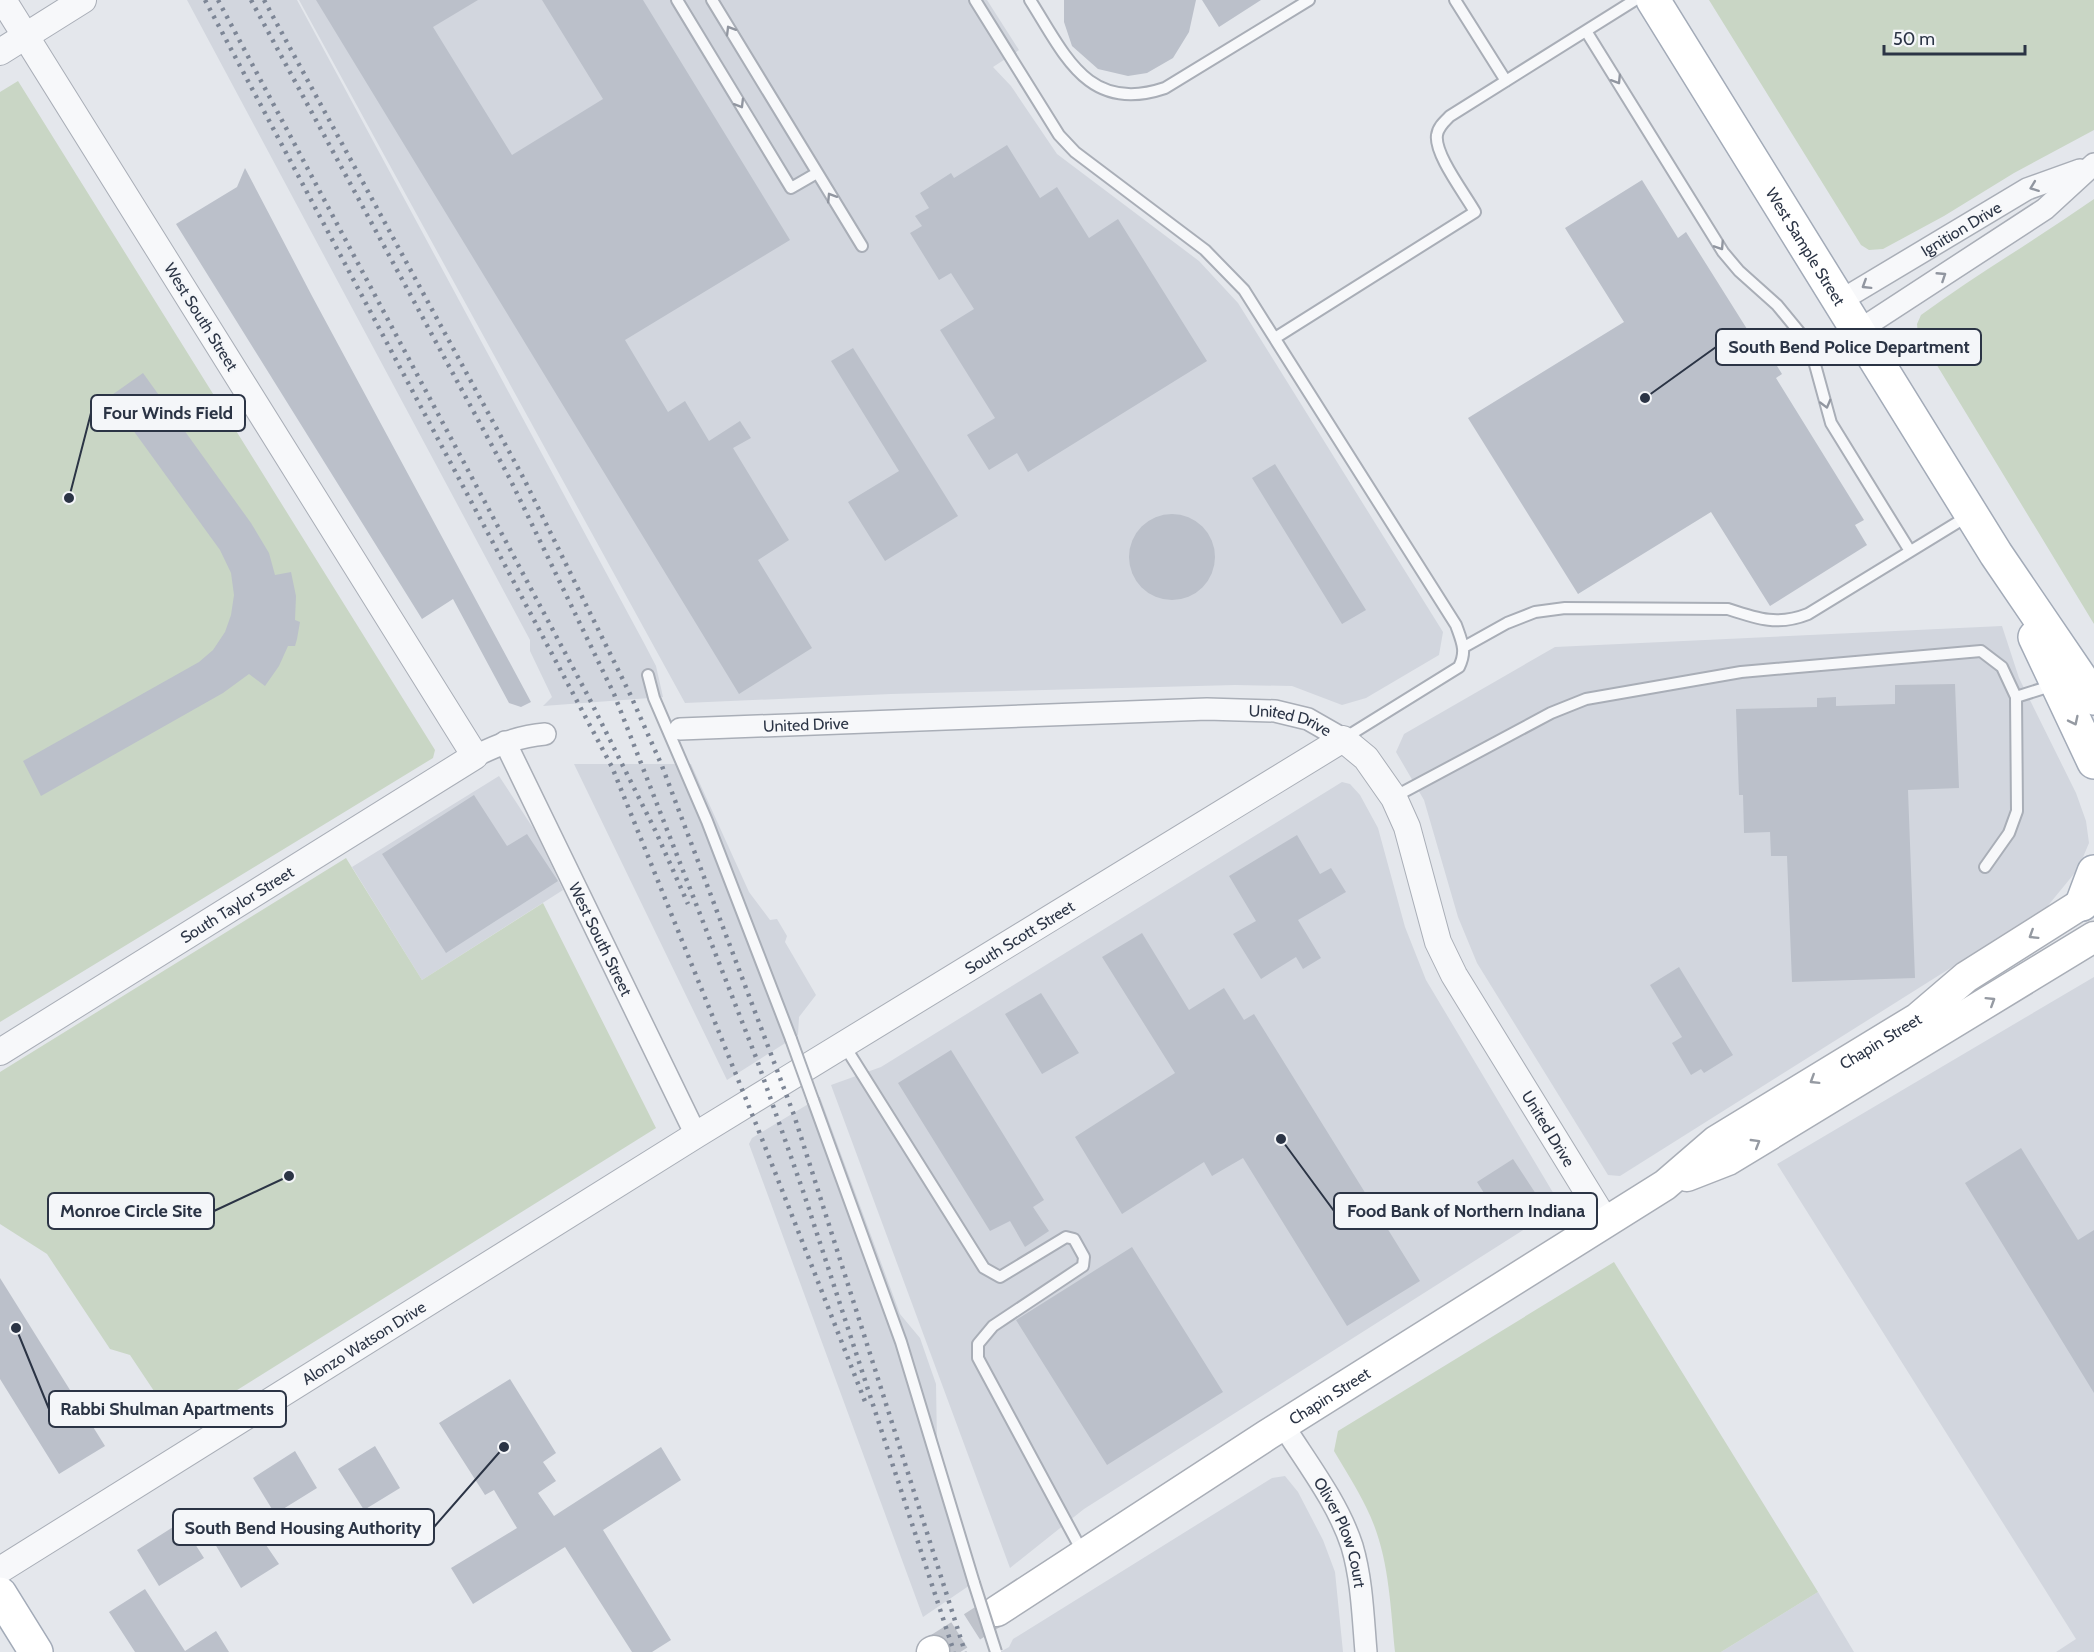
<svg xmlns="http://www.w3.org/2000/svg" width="2094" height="1652" font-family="Cabin,sans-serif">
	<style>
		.built { fill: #d2d6de }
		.green { fill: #c9d6c5 }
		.building { fill: #bbc0ca }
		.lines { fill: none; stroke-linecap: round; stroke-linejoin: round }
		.secondary-tunnel { stroke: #bfc3cb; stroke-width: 30; stroke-dasharray: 30 15; stroke-linecap: butt }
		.service-casing { stroke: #a9aeb7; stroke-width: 14 }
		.minor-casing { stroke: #a9aeb7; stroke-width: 24 }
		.tertiary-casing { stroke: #a9aeb7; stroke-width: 28 }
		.secondary-casing { stroke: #a9aeb7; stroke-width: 33 }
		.primary-casing { stroke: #a3abb8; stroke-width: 36 }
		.service { stroke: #f7f8fa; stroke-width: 10 }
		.minor { stroke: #f7f8fa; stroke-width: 21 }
		.tertiary { stroke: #f7f8fa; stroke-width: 26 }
		.secondary { stroke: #fff; stroke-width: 30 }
		.primary { stroke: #fff; stroke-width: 33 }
		.rail { stroke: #7d8696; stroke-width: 4.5; stroke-dasharray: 3 6; stroke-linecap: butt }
		.service-bridge-casing { stroke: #a9aeb7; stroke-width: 14; stroke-linecap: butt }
		.service-bridge { stroke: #f7f8fa; stroke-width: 10 }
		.oneway { stroke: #9196a0 }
		.oneway2 { stroke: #959aa2 }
		.labels { text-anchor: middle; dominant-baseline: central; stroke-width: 4.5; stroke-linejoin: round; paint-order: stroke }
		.street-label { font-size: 16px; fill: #2b3445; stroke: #f4f6f9 }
		.leader { fill: none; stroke: #2b3445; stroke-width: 2 }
		.callout-dot { fill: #2b3445; stroke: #f4f6f9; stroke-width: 2 }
		.callout { fill: #f4f6f9; stroke: #2b3445; stroke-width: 2 }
		.callout-label { font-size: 18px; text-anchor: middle; font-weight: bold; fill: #2b3445 }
	</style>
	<rect width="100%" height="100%" fill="#e4e7ec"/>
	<path class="built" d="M187 0H297L644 643 656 666 663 697 543 706 552 697 530 651V640Z
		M299 0H987L1019 50 993 67 1011 86 1057 154 1199 261 1238 303 1443 632 1439 655 1366 698 1342 705 1292 686 1235 685 891 694 685 703Z
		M2002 626 2019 678 2076 793 2086 821 2089 843 2078 869 2046 908 1620 1176 1608 1175 1477 963 1458 917 1424 800 1396 752 1404 734 1555 647Z
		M574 764H691L749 892 770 920 777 919 787 936 785 942 816 995 799 1017 798 1035 727 1080Z
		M499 776 535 831 563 890 422 980 352 867Z
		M1342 782 1350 784 1360 795 1378 828 1405 927 1426 980 1561 1206 1084 1509 1010 1568 831 1085 881 1067Z
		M2094 977V1652H2056L2076 1639 1777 1164Z
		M820 1097 900 1314 920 1338 936 1384 937 1445 979 1579 923 1617 749 1144 752 1138Z
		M1285 1476 1298 1492 1323 1540 1335 1572 1343 1652H1000L1009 1647 1013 1639 1272 1478Z
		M1818 1592 1854 1652H1721Z"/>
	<path class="green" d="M1709 0H2094V130L2014 173 1944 216 1883 249 1869 250 1861 245Z
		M18 81 435 750 433 758 0 1022V92Z
		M2094 199V624L1918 334 1917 324 1921 315C1977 274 2037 239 2094 199Z
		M346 858 422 980 543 903 656 1128 178 1427 130 1355 110 1349 47 1254 0 1224V1072Z
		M1614 1262 1818 1592 1721 1652H1395C1390 1603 1389 1552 1366 1507 1357 1488 1345 1470 1334 1451L1338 1431Z"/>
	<path class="building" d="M316 0H478L433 27 512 155 603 99 542 0H643L790 240 625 340 668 412 685 401 709 441 740 421 751 438 733 448 789 540 758 560 812 648 739 694Z
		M1064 0H1196L1189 32 1173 58 1147 73 1128 76 1098 69 1072 46 1064 22Z
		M1202 0H1261L1219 27Z
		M1007 145 1040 198 1057 187 1089 238 1118 219 1207 361 1028 472 1017 453 989 470 967 435 995 418 940 330 974 309 951 273 939 280 910 233 922 226 915 216 929 208 920 193 951 173 954 178Z
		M245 168 312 296 531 702 521 707 509 703 453 599 422 619 176 224 237 187Z
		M1642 180 1678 238 1686 232 1764 356 1769 353 1782 374 1776 378 1864 520 1855 525 1867 545 1770 606 1711 512 1578 594 1468 418 1624 322 1565 228Z
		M853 348 958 516 885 561 848 502 899 471 831 361Z
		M143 373 251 523 269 553 275 575 291 572 296 596 295 620 300 622 297 639 295 646H288L279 666 265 686 249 674 223 693 41 796 23 761 199 662 213 650 225 632 231 615 234 595 231 573 220 550 109 397Z
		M1275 464 1366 610 1342 624 1252 478Z
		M1129 557a43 43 0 1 1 86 0a43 43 0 1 1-86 0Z
		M1955 684 1959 788 1908 790 1915 978 1792 982 1787 856H1771L1770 832 1744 833 1743 795H1739L1736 709 1817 707V698L1836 697V706L1895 704V685Z
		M474 795 507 846 527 834 558 881 446 953 382 854Z
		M1297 835 1320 874 1331 868 1346 892 1298 920 1321 958 1303 969 1296 957 1261 979 1233 934 1256 921 1229 876Z
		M1142 933 1189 1010 1224 988 1244 1020 1254 1014 1420 1281 1347 1326 1243 1158 1212 1176 1204 1162 1122 1214 1075 1137 1175 1073 1102 957Z
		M1679 967 1733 1055 1704 1073 1701 1069 1691 1075 1672 1043 1682 1037 1650 985Z
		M1041 993 1079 1053 1042 1074 1005 1014Z
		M951 1050 1044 1200 1033 1207 1049 1231 1025 1247 1010 1221 990 1231 898 1083Z
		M2021 1148 2078 1240 2094 1230V1393L1965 1183Z
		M1513 1159 1536 1194 1499 1217 1477 1182Z
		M1132 1247 1223 1392 1107 1465 1016 1320Z
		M0 1278 105 1446 59 1474 0 1379Z
		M510 1379 556 1453 543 1462 556 1481 538 1493 554 1516 661 1447 681 1480 603 1530 671 1640 652 1652H632L565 1547 473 1604 451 1568 517 1528 494 1490 485 1495 439 1423Z
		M375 1446 400 1488 364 1510 338 1469Z
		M295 1451 317 1488 275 1514 253 1478Z
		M181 1522 204 1558 159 1586 137 1550Z
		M251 1523 279 1564 241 1588 215 1544Z
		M145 1589 185 1651 216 1631 229 1652H135L109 1612Z"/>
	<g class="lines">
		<path class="secondary-tunnel" d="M934 1651 997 1611"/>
		<g class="service-casing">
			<path id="service" d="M677 0 791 188 817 173
				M712 0 862 246
				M975 0 1059 135 1075 152 1205 250 1244 290 1456 625C1462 642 1467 651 1459 667L1343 739
				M1030 0C1065 55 1088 114 1165 88L1309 0
				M1455 0 1506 81
				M1586 31 1723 252 1739 271 1777 305 1800 333 1814 361 1831 423 1910 551
				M1275 338 1475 212C1465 194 1434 154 1437 135 1438 127 1444 122 1450 116L1635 0
				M1464 647 1507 623 1535 612 1565 608 1728 609C1758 619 1778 626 1808 614L1968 516
				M648 675 654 698 707 821 791 1039
				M1394 797 1551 713 1586 699 1741 672 1981 651 2002 667 2016 697 2054 685
				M1985 867 2009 833 2017 811 2016 697
				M844 1045 984 1268 1000 1277 1066 1237 1074 1239 1084 1257 1083 1266 993 1326 978 1344V1358L1083 1553
				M813 1100 901 1342 974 1583"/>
		</g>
		<g class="minor-casing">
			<g id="minor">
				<path id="s1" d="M1840 301 2027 189 2080 170"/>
				<path d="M1858 331 2045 209 2094 164"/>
				<path id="s2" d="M680 729 1207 709 1275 711 1308 719 1343 739"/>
				<path id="s3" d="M505 742 696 1135"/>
				<path d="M475 756C498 745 519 736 545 734"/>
				<path id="s4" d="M1283 1425C1307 1463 1338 1503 1352 1546 1362 1580 1363 1617 1366 1652"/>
			</g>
		</g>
		<g class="tertiary-casing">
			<g id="tertiary">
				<path d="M0 52 83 0"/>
				<path id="s5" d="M0 1052 475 756 3 0"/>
				<path id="s6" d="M0 1570 696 1135 1343 739 1366 758 1394 798 1407 827 1438 942 1454 975 1606 1222"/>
			</g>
		</g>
		<g class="secondary-casing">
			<g id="secondary">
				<path d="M1687 1176 1728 1160 2094 937"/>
				<path id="s7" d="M997 1611 1267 1435 1665 1185 1716 1141 1918 1018 1966 977 2094 896"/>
				<path d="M932 1652 934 1651"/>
			</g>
		</g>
		<g class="primary-casing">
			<g id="primary">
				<path id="s8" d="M1653 0 1996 554 2094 698"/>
				<path d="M2035 637 2094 762"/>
				<path d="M2082 904 2094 872"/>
				<path d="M0 1594 36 1652"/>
			</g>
		</g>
		<use href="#service" class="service"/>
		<use href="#minor" class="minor"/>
		<use href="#tertiary" class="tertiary"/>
		<use href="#secondary" class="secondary"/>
		<use href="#primary" class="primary"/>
		<path class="rail" d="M205 0 612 767 760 1134 866 1404
			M218 0 588 696 656 832 688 904
			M251 0 510 479 614 694 757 1060 803 1191 954 1652
			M264 0 524 479 630 694 662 766 794 1115 965 1652"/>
		<g class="service-bridge-casing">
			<path id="service-bridge" d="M791 1039 813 1100
				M974 1583 996 1652"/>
		</g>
		<use href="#service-bridge" class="service-bridge"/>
	</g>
	<defs><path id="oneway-chevron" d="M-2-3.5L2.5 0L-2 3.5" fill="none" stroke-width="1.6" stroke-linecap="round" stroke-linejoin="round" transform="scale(1.5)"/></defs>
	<g class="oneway">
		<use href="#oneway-chevron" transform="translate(730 30) rotate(-121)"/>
		<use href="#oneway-chevron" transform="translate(1617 80) rotate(58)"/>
		<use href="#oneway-chevron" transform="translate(740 104) rotate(59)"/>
		<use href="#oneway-chevron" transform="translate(2034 187) rotate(159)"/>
		<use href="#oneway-chevron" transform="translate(831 197) rotate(-122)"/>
		<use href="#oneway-chevron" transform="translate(1720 246) rotate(57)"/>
		<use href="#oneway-chevron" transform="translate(1942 276) rotate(-33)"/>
		<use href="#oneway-chevron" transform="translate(1866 285) rotate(148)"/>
		<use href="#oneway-chevron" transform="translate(1826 404) rotate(75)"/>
	</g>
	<g class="oneway2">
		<use href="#oneway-chevron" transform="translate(2074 721) rotate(64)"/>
		<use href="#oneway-chevron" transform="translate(2033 935) rotate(148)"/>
		<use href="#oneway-chevron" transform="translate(1991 1001) rotate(-32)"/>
		<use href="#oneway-chevron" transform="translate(1814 1080) rotate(148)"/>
		<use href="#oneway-chevron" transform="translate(1756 1143) rotate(-31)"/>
	</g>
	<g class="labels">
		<g class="street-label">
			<text stroke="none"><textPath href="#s1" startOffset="141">Ignition Drive</textPath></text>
			<text stroke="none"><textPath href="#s8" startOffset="290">West Sample Street</textPath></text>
			<text transform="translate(201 317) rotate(58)">West South Street</text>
			<text stroke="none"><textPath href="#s2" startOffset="612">United Drive</textPath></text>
			<text stroke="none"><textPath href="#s2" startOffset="126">United Drive</textPath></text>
			<text stroke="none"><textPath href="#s5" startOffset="279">South Taylor Street</textPath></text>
			<text stroke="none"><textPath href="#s6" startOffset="1200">South Scott Street</textPath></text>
			<text stroke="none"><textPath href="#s3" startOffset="219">West South Street</textPath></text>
			<text stroke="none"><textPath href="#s7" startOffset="1052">Chapin Street</textPath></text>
			<text stroke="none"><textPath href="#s6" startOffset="2026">United Drive</textPath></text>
			<text stroke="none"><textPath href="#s6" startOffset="429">Alonzo Watson Drive</textPath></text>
			<text stroke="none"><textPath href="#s7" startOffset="396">Chapin Street</textPath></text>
			<text stroke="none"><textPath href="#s4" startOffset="123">Oliver Plow Court</textPath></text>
		</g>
	</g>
	<path class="leader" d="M1645 398L1716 347M69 498L91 413M1281 1139L1334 1211M289 1176L214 1211M16 1328L49 1409M504 1447L434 1527"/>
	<g class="callout-dot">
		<circle cx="1645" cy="398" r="6"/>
		<circle cx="69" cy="498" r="6"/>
		<circle cx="1281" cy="1139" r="6"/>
		<circle cx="289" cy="1176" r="6"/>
		<circle cx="16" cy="1328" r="6"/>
		<circle cx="504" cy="1447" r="6"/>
	</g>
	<g class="callout">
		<rect x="1716" y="329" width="265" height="36" rx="6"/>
		<rect x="91" y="395" width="154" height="36" rx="6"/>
		<rect x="1334" y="1193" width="263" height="36" rx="6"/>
		<rect x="48" y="1193" width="166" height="36" rx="6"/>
		<rect x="49" y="1391" width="237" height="36" rx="6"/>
		<rect x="173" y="1509" width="261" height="36" rx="6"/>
	</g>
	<g class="callout-label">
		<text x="1849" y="353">South Bend Police Department</text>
		<text x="168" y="419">Four Winds Field</text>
		<text x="1466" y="1217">Food Bank of Northern Indiana</text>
		<text x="131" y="1217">Monroe Circle Site</text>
		<text x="167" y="1415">Rabbi Shulman Apartments</text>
		<text x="303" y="1534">South Bend Housing Authority</text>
	</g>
	<path d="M1884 45v9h141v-9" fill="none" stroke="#2b3445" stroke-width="3"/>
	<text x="1893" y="45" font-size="18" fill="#2b3445" stroke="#f4f6f9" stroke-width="4.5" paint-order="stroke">50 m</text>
</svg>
